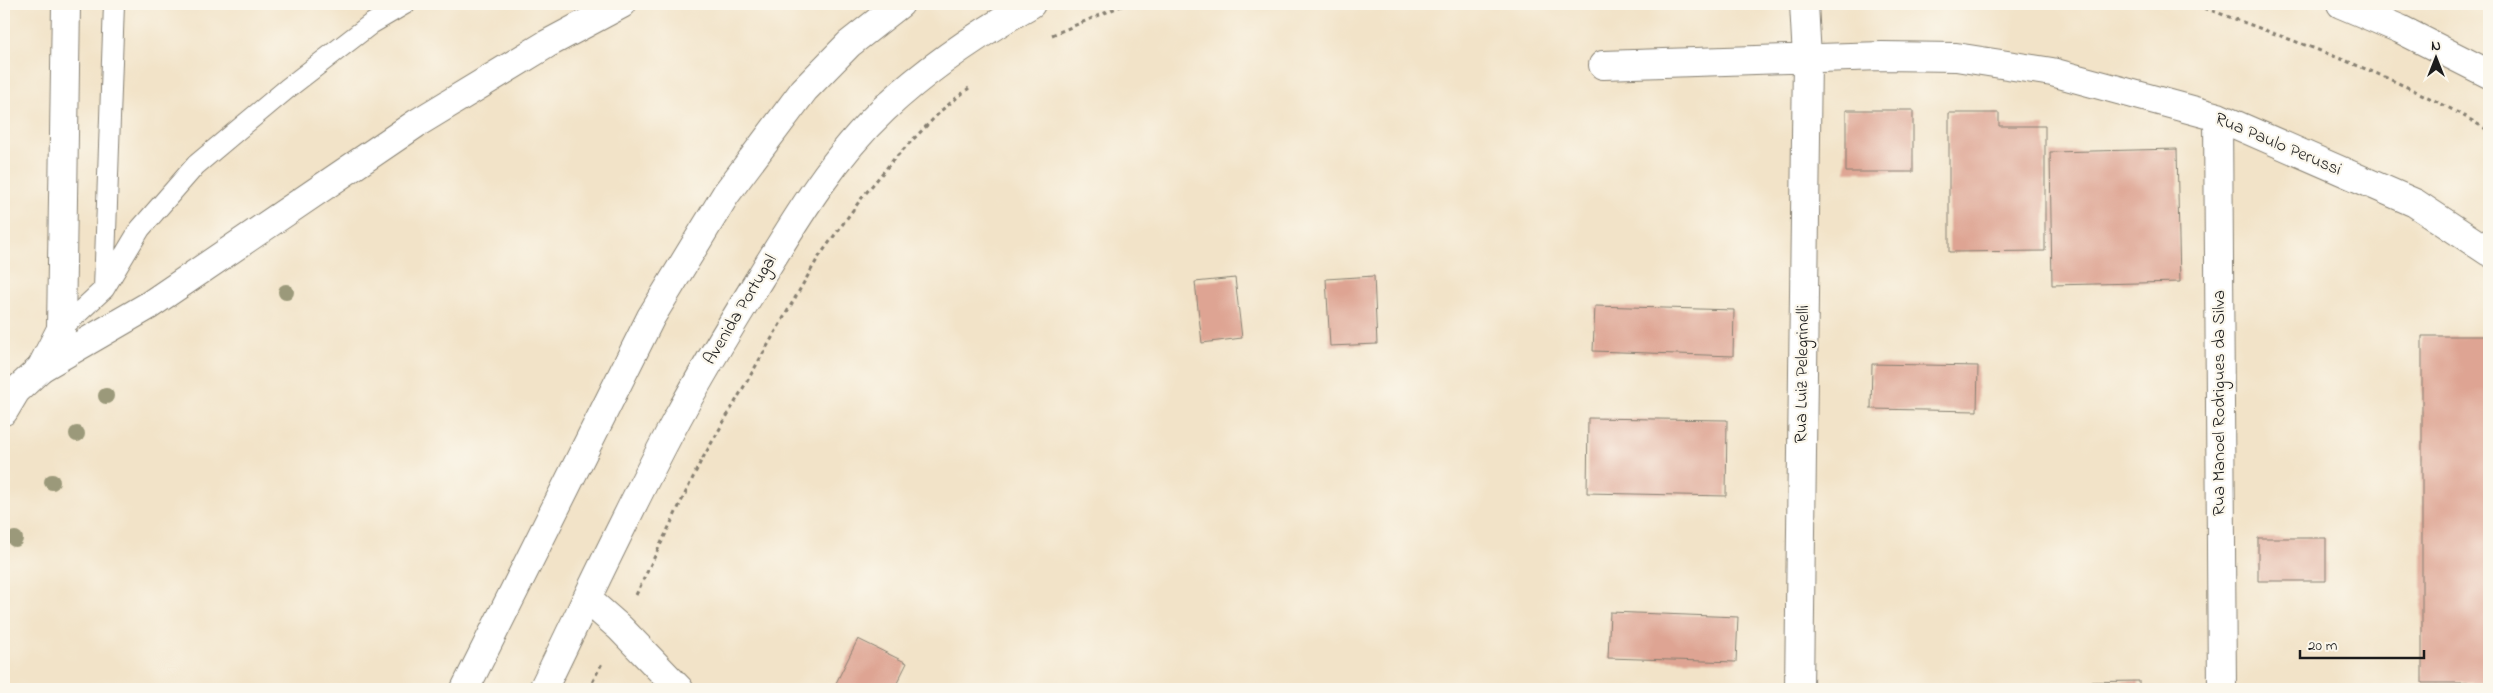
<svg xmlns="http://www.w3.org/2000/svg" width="2493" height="693" font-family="'Indie Flower',sans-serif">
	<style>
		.building { fill: #dea493 }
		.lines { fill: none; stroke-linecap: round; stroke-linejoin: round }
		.service-casing { stroke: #878072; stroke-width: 22 }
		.minor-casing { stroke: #878072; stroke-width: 30 }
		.tertiary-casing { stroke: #878072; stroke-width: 30 }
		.secondary-casing { stroke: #878072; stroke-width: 30 }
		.path { stroke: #878072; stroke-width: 3; stroke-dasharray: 4 4; stroke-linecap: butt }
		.service { stroke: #fff; stroke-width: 20 }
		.minor { stroke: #fff; stroke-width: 28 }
		.tertiary { stroke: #fff; stroke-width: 28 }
		.secondary { stroke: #fff; stroke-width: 28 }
		.tree { fill: #9b997a }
		.labels { text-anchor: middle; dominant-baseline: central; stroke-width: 4.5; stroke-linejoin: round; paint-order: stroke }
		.street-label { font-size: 18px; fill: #1c1c1c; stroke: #fbf7ec }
	</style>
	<rect width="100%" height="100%" fill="#fbf7ec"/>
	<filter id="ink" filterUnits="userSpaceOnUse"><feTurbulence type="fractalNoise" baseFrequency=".02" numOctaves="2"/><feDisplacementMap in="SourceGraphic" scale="10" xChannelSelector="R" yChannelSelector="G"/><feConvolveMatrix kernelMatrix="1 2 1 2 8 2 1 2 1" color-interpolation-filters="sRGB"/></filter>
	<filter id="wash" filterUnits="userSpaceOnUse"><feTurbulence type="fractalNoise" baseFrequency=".0096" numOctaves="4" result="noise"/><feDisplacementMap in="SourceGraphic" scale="20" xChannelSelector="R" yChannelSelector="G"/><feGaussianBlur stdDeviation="1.12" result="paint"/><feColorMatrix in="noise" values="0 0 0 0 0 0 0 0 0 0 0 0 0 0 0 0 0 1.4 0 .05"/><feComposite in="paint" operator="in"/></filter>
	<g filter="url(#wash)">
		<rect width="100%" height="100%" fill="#f2e3c8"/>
		<g id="blocks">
			<path class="building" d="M1846 110H1913V172H1846Z
				M1949 113H1999V126H2045V251L1949 252Z
				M2177 149 2180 282 2052 285 2050 152Z
				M1374 276 1377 344 1330 346 1326 279Z
				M1235 278 1242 338 1202 343 1195 282Z
				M1595 306 1734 310 1733 356 1593 351Z
				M2422 336H2489V683H2422Z
				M1872 364 1978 366 1977 411 1871 409Z
				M1588 418 1727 420 1726 496 1587 493Z
				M2258 538H2326V581H2258Z
				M1610 612 1738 617 1736 662 1608 658Z
				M858 639 907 663 894 689H833Z
				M2139 681V689H2078L2077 682Z"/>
		</g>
	</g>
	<g filter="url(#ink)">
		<use href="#blocks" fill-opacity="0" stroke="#878072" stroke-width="1"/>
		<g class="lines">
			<g class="service-casing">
				<path id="service" d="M104 289 140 229 196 165 288 88 371 24 405 4
					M61 329 104 289 114 4"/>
			</g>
			<g class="minor-casing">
				<path id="minor" d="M1603 65 1882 56 1956 57 2052 72 2218 117 2415 203 2489 252
					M2218 117 2222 689
					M61 329 66 4
					M41 368 148 306 417 123 547 44 622 4
					M587 599 620 628 679 689
					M1799 689 1807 58 1804 4"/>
			</g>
			<g class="tertiary-casing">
				<path id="tertiary" d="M4 411 16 391 41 368 61 329"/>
			</g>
			<g class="secondary-casing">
				<path id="secondary" d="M2341 4 2400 29 2489 74
					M465 689 651 317 726 194 804 90 849 44 900 4
					M543 689C587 599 629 508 677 419 703 371 731 325 760 278 796 219 833 157 884 109 929 67 978 34 1031 4"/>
			</g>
			<path class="path" d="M2189 4 2216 12C2309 47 2404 78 2489 131
				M1052 35 1126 4
				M636 595 700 463 818 258 861 199 894 159 943 109 969 88
				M589 689 603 661"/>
			<use href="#service" class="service"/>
			<use href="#minor" class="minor"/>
			<use href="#tertiary" class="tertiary"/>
			<use href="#secondary" class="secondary"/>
		</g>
		<g class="tree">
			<circle cx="286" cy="292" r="8"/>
			<circle cx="106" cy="396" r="8"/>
			<circle cx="77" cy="434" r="8"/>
			<circle cx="52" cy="482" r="8"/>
			<circle cx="15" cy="539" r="8"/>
		</g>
	</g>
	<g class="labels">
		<g class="street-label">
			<text transform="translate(2278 145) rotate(23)">Rua Paulo Perussi</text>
			<text transform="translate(741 310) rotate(-59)">Avenida Portugal</text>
			<text transform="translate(1803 374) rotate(-89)">Rua Luiz Pelegrinelli</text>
			<text transform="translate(2220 403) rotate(-90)">Rua Manoel Rodrigues da Silva</text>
		</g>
	</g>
	<rect width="2493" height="693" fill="none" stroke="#fbf7ec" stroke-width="20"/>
	<g transform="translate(2436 58)" stroke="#fbf7ec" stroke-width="4" paint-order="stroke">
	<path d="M0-4L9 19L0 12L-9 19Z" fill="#1c1c1c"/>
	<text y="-8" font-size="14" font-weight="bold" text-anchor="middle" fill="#1c1c1c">N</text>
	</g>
	<path d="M2300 650v8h124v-8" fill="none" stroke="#1c1c1c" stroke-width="2.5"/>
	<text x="2308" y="650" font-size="15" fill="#1c1c1c" stroke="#fbf7ec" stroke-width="4" paint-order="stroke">20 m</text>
</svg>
